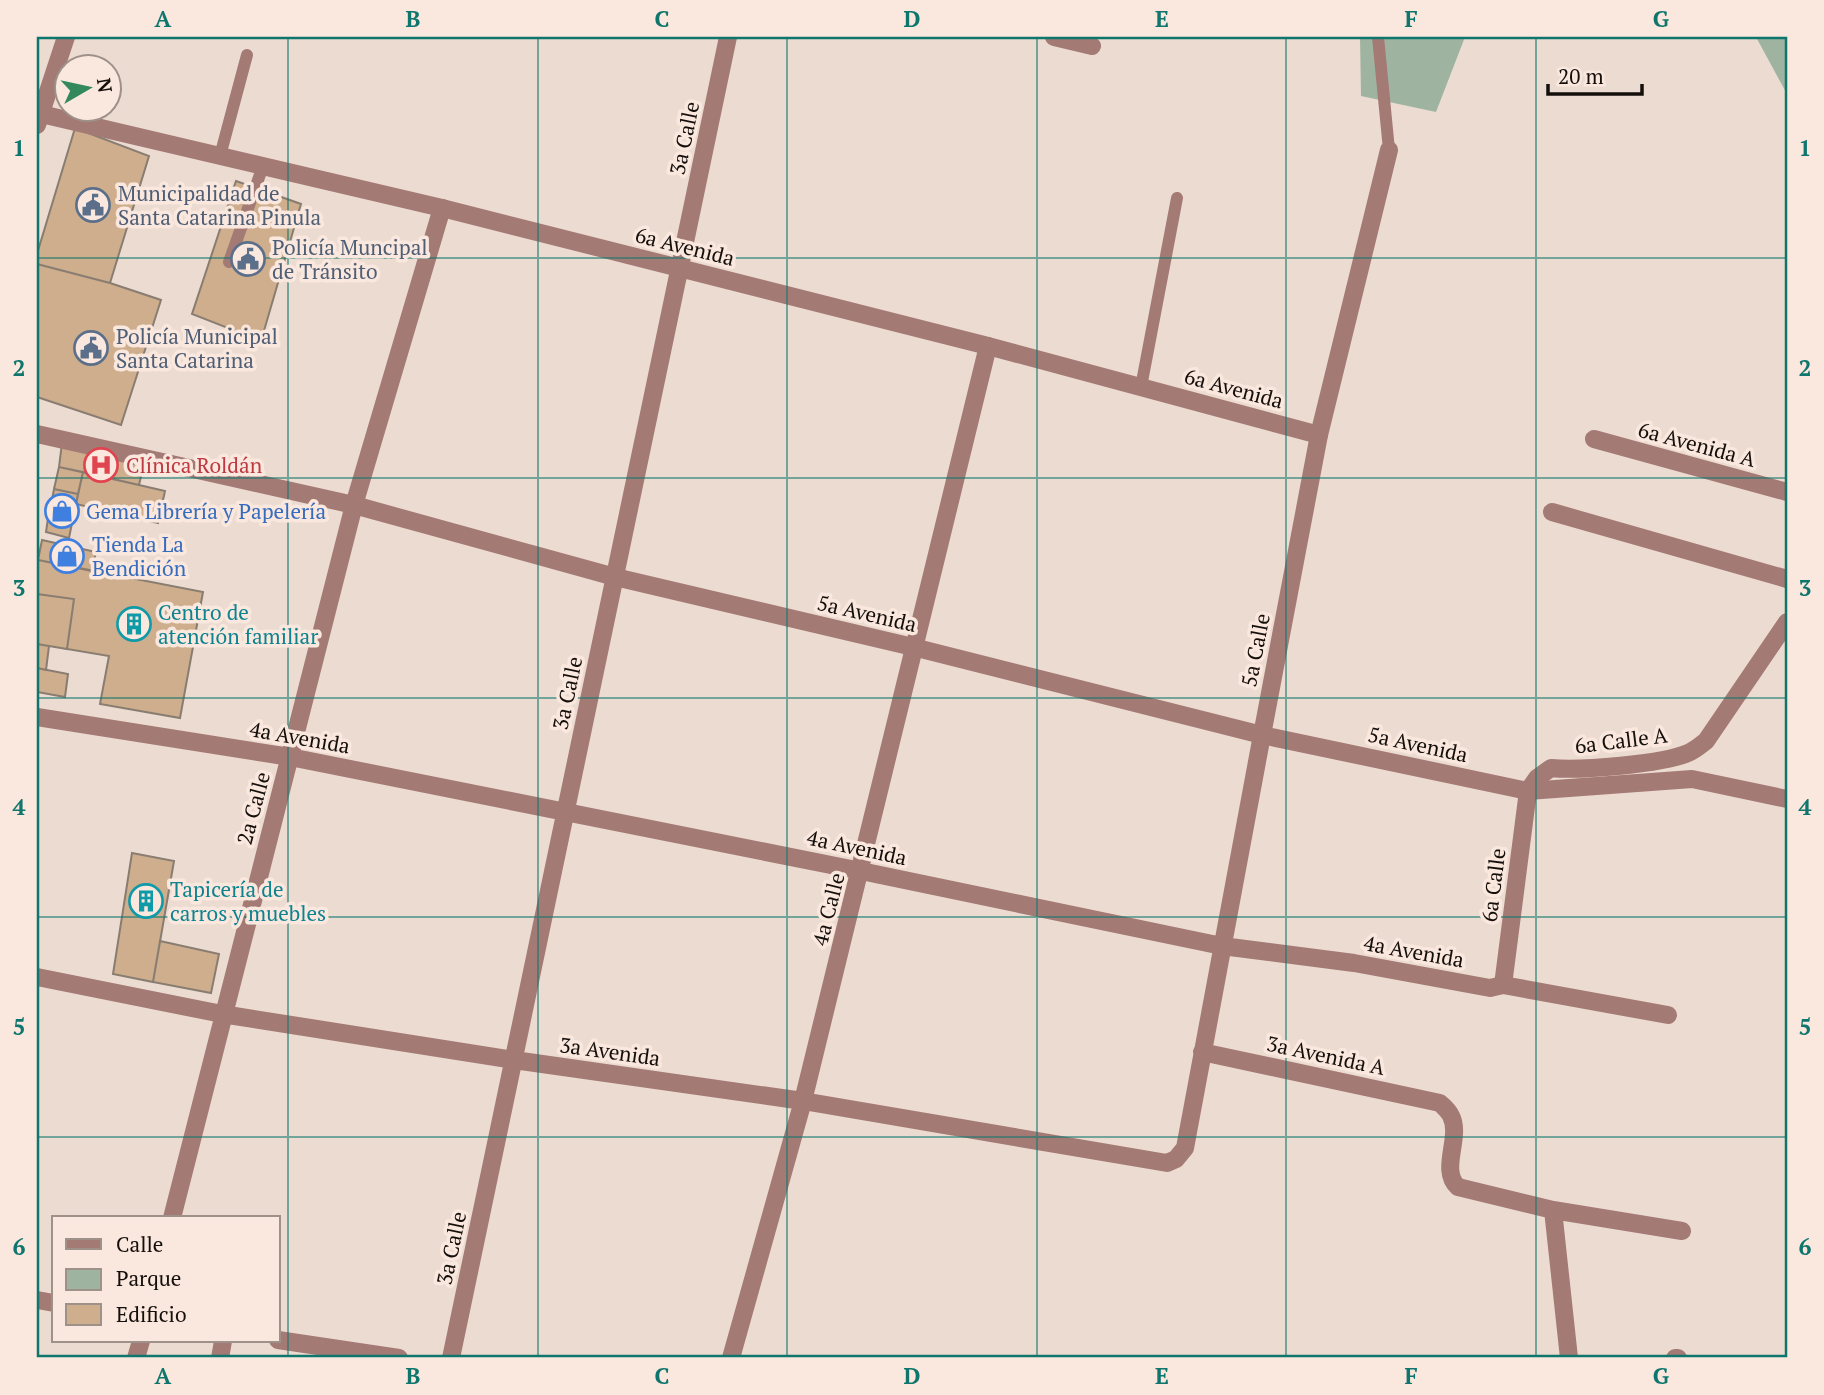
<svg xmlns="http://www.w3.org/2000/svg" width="1824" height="1395" font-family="'PT Serif',serif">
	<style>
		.green { fill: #9fb4a0 }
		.building { fill: #ceae8d; stroke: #897d71; stroke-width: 2 }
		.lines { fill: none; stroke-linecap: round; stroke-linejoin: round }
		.service { stroke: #a47a75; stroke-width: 12 }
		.minor { stroke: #a47a75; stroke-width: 18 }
		.tertiary { stroke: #a47a75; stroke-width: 18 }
		.grid { fill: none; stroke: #0f766e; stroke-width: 2; stroke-opacity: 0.55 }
		.labels { text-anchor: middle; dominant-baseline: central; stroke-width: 7; stroke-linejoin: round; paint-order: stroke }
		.street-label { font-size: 21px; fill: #150f0c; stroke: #fae8de }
		.service-label { font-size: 21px; fill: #4e5e75; stroke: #fae8de; text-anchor: start }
		.health-label { font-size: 21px; fill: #be3a42; stroke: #fae8de; text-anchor: start }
		.shop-label { font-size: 21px; fill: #366cbe; stroke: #fae8de; text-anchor: start }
		.culture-label { font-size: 21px; fill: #0d838f; stroke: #fae8de; text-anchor: start }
		.neatline { fill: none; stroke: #0f766e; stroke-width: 2.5 }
		.grid-label { font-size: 23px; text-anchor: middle; font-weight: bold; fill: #0f766e }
	</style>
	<rect width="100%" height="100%" fill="#ecdbd1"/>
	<path class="green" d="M1360 37H1465L1436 112 1361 96Z
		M1757 37H1787V94L1756 37Z"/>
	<path class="building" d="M75 128 149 156 110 283 37 264V254Z
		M236 181 301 204 261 341 192 314Z
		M37 264 110 283 161 300 121 425 37 397Z
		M62 443 144 463 139 485 59 467Z
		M59 467 83 472 78 494 54 489Z
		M83 472 165 491 158 523 76 504Z
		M54 489 78 494 76 504 52 500Z
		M52 500 76 504 72 523 48 518Z
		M48 518 72 523 69 538 46 532Z
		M42 540 96 552 92 571 38 560Z
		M38 560 203 592 180 718 100 704 109 656 67 649 74 599 37 594Z
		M37 594 74 599 67 649 37 644Z
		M37 644 49 646 46 670 37 668Z
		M37 668 68 674 65 697 37 692Z
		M132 853 174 861 153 982 113 974Z
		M160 941 219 954 211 993 153 982Z"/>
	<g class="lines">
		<path class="service" d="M1378 37 1389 150
			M220 156 247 55
			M229 262 263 166
			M1141 387 1177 198"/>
		<path class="minor" d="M1054 37 1092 46
			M37 125 66 37
			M1319 435 1389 150
			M1594 439 1787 492
			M1552 512 1787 579
			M37 717 290 757 861 871 1222 946 1354 963 1490 988 1503 985 1668 1015
			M37 977 222 1014 514 1060 803 1101 1167 1163 1176 1159 1185 1148 1262 735
			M1503 985 1528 791 1537 778 1551 768C1580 771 1662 764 1688 753 1694 751 1701 745 1706 741L1787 622
			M1202 1052 1440 1103C1444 1107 1449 1111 1451 1116 1462 1137 1439 1170 1458 1187L1553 1210 1682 1231
			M1553 1210 1569 1358
			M172 1218 354 505 442 208
			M37 1300 54 1303
			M278 1340 399 1358
			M136 1358 141 1341
			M220 1358 223 1341
			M451 1358 728 37
			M731 1358 803 1101 988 346
			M1675 1358H1678"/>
		<path class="tertiary" d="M37 113 442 208 988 346 1319 435 1262 735
			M37 434 354 505 615 577 913 647 1262 735 1528 791 1692 779 1787 799"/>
	</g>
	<path class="grid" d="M288 37V1358M538 37V1358M787 37V1358M1037 37V1358M1286 37V1358M1536 37V1358M37 258H1787M37 478H1787M37 698H1787M37 917H1787M37 1137H1787"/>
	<defs>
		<g id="civic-ring" transform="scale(1.75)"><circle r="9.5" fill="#fae8de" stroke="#5c6f8a" stroke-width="1.5"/><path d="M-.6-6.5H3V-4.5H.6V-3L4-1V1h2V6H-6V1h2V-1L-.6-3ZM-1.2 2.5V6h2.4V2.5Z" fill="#5c6f8a"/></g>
		<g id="hospital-ring" transform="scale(1.75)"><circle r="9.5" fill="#fae8de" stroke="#e0444e" stroke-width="1.5"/><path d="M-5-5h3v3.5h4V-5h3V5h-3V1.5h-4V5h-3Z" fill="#e0444e"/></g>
		<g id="shop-ring" transform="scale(1.75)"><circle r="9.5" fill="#fae8de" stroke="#3f7fe0" stroke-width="1.5"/><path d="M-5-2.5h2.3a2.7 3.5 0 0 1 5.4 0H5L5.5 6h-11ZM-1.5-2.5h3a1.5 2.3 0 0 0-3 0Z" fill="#3f7fe0"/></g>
		<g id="building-ring" transform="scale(1.75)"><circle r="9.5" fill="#fae8de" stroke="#0f9aa8" stroke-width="1.5"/><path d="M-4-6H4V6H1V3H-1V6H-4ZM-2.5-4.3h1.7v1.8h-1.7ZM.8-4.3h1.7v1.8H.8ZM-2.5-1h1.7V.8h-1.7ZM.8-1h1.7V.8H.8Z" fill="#0f9aa8"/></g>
	</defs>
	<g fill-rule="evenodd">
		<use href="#civic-ring" x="93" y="205"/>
		<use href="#civic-ring" x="248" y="259"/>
		<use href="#civic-ring" x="91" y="348"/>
		<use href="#hospital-ring" x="101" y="465"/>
		<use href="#shop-ring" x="62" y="511"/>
		<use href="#shop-ring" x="67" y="556"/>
		<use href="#building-ring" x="134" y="624"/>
		<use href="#building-ring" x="146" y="901"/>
	</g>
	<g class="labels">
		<g class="street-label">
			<text transform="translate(684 138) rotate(-78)">3a Calle</text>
			<text transform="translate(685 246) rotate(14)">6a Avenida</text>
			<text transform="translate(1234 388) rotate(15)">6a Avenida</text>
			<text transform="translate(1697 444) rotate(15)">6a Avenida A</text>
			<text transform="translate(867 613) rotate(13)">5a Avenida</text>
			<text transform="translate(1255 650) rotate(-79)">5a Calle</text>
			<text transform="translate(567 693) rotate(-78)">3a Calle</text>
			<text transform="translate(300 737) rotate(10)">4a Avenida</text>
			<text transform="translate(1621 740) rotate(-7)">6a Calle A</text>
			<text transform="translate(1418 744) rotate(12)">5a Avenida</text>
			<text transform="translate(253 808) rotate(-75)">2a Calle</text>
			<text transform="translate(857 847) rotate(12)">4a Avenida</text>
			<text transform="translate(1493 885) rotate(-83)">6a Calle</text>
			<text transform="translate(828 909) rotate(-76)">4a Calle</text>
			<text transform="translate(1414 951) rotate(10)">4a Avenida</text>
			<text transform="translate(610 1051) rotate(8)">3a Avenida</text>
			<text transform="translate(1326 1055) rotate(12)">3a Avenida A</text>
			<text transform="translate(451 1248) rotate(-78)">3a Calle</text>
		</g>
		<g class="service-label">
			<text x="118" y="193">Municipalidad de<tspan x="118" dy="24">Santa Catarina Pinula</tspan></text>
			<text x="272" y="247">Policía Muncipal<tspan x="272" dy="24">de Tránsito</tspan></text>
			<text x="116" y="336">Policía Municipal<tspan x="116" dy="24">Santa Catarina</tspan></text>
		</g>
		<g class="health-label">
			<text x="126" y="465">Clínica Roldán</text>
		</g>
		<g class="shop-label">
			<text x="86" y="511">Gema Librería y Papelería</text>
			<text x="92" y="544">Tienda La<tspan x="92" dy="24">Bendición</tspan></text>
		</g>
		<g class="culture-label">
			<text x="158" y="612">Centro de<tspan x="158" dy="24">atención familiar</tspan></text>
			<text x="170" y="889">Tapicería de<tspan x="170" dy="24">carros y muebles</tspan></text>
		</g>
	</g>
	<rect width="1824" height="1395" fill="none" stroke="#fae8de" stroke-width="77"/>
	<rect x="52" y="1216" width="228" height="126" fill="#fae8de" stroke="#9e918a" stroke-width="2"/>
	<rect x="66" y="1239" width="35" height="10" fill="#a47a75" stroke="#9e918a" stroke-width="2"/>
	<text x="116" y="1252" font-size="21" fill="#150f0c">Calle</text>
	<rect x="66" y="1269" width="35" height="21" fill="#9fb4a0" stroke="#9e918a" stroke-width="2"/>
	<text x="116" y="1286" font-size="21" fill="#150f0c">Parque</text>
	<rect x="66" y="1304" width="35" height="21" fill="#ceae8d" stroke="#9e918a" stroke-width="2"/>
	<text x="116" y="1322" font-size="21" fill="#150f0c">Edificio</text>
	<g transform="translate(88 88) rotate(81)"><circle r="33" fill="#fae8de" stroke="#9e918a" stroke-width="2"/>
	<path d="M0-5L12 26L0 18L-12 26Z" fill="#33895c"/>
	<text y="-10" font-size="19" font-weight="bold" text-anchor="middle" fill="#150f0c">N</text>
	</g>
	<path d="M1548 84v10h94v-10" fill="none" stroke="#150f0c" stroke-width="3.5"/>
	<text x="1558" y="84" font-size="21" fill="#150f0c" stroke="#fae8de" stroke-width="5" paint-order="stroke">20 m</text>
	<rect x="38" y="38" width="1748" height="1318" class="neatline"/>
	<g class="grid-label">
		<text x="163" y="27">A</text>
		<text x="413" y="27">B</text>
		<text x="662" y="27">C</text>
		<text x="912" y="27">D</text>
		<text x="1162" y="27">E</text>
		<text x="1411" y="27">F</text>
		<text x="1661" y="27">G</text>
		<text x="19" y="156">1</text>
		<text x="1805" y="156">1</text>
		<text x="19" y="376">2</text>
		<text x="1805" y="376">2</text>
		<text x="19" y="596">3</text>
		<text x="1805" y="596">3</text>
		<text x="19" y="815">4</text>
		<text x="1805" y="815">4</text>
		<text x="19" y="1035">5</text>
		<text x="1805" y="1035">5</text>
		<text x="19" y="1255">6</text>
		<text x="1805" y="1255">6</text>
		<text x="163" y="1384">A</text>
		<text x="413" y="1384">B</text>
		<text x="662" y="1384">C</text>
		<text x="912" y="1384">D</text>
		<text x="1162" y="1384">E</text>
		<text x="1411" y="1384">F</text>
		<text x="1661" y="1384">G</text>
	</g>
</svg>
